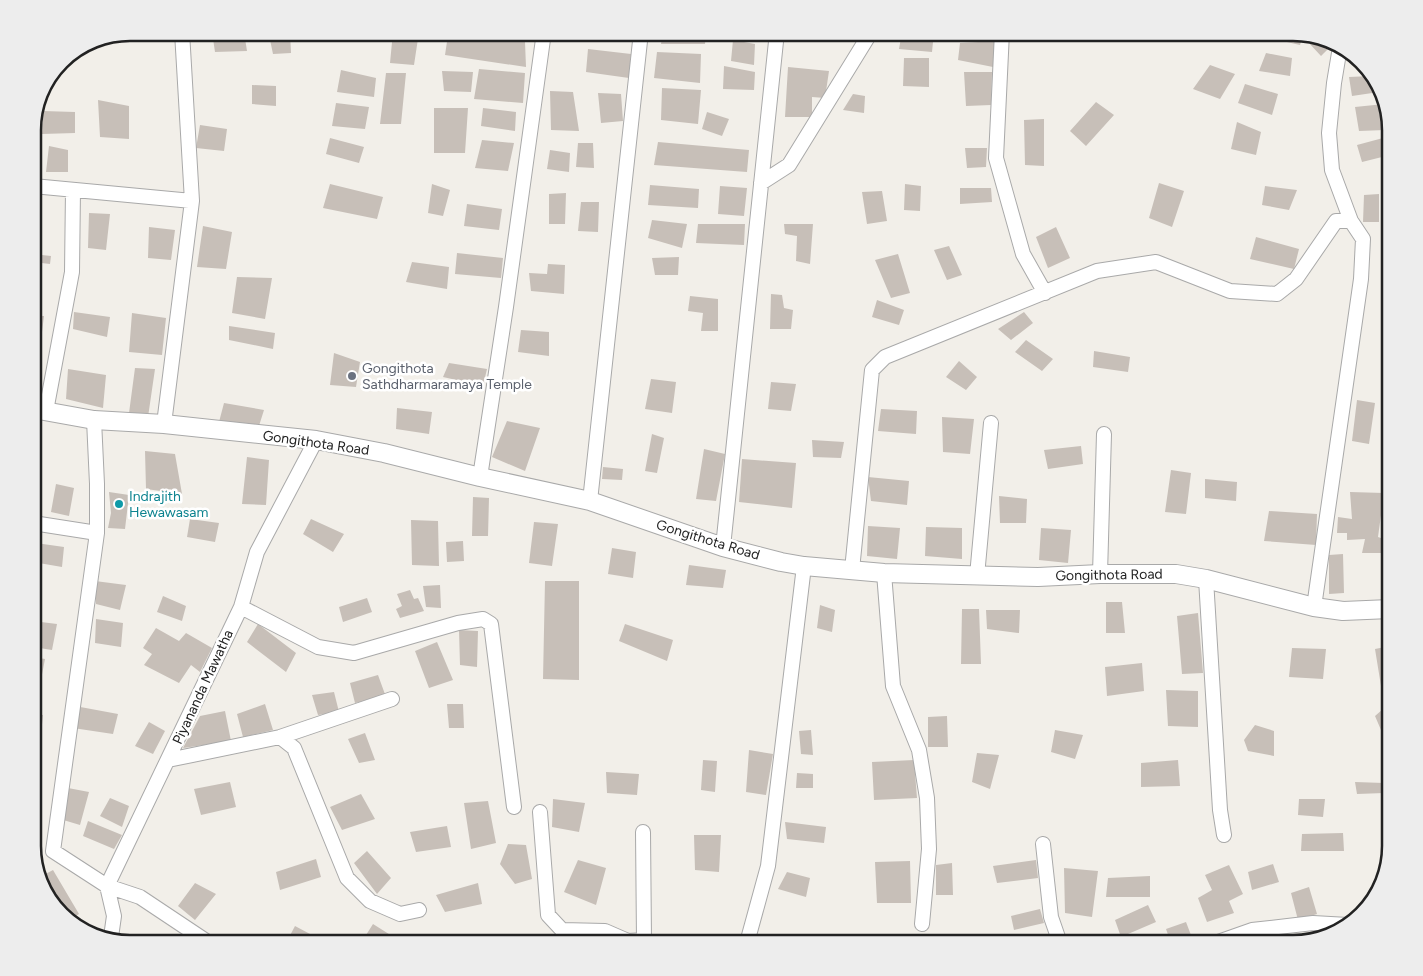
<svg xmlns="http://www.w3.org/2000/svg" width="1423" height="976" font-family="Figtree,sans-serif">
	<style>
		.building { fill: #c7bfb8 }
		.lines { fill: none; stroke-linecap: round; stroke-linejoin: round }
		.minor-casing { stroke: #a9a9a9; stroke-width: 16 }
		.tertiary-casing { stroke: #a9a9a9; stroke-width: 20 }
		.minor { stroke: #fff; stroke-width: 14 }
		.tertiary { stroke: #fff; stroke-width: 18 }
		.worship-dot { fill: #6b7280; stroke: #fff; stroke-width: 2 }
		.culture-dot { fill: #0f9aa8; stroke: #fff; stroke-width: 2 }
		.labels { text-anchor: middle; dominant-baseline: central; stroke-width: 5; stroke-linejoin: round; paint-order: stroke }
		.worship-label { font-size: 14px; fill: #5b616d; stroke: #fff; text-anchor: start }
		.street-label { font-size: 14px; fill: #222; stroke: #fff }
		.culture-label { font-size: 14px; fill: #0d838f; stroke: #fff; text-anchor: start }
		.rim { fill: none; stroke: #222; stroke-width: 2.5 }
	</style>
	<rect width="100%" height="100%" fill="#f2efe9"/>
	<path class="building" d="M133 32H167L169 39 134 40Z
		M212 32H244L247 51 215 52Z
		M280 32H290L291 53 273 54 269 35Z
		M393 32H419L414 65 390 63Z
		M663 32H706L705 44H661Z
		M730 32H761V37L730 34Z
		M902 32H934L932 52 899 49Z
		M1281 32H1292L1303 36 1300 45 1278 40Z
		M448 35 525 42 526 67 445 55Z
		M1312 38 1332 45 1321 56 1308 42Z
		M733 40 755 44 754 65 731 61Z
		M997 41 993 67 958 60 960 43Z
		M588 49 631 54 629 78 586 72Z
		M657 52 701 54 700 83 654 78Z
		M1266 53 1292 58 1290 76 1259 71Z
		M904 58H929V87L903 86Z
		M1210 65 1235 74 1220 99 1193 89Z
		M724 66 755 72 754 90 723 89Z
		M788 67 829 71 825 98 812 97V117H785Z
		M479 69 525 73 523 103 474 99Z
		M341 70 376 78 374 97 337 92Z
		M442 71 473 72 471 92 444 91Z
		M964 72H992L991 105 966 106Z
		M386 73H406L401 124H380Z
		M1371 76 1377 83 1379 92 1352 96 1349 77Z
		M1245 84 1278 94 1272 115 1238 103Z
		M252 85 276 86V106L252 104Z
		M662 88 701 90 698 124 661 120Z
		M550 91 573 92 579 131 551 130Z
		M598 93 621 94 623 121 601 123Z
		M853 94 865 96 864 113 843 110Z
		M98 100 129 106V139L100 137Z
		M1096 102 1114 115 1086 146 1070 131Z
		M336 103 369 107 365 129 332 126Z
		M1384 104 1385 130 1359 131 1355 107Z
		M434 108H468L465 153H434Z
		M483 108 516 112 515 131 481 126Z
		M43 111 75 112V133L42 134Z
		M707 112 729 119 722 136 702 129Z
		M1044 119V166L1025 165 1024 120Z
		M1237 122 1261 132 1256 155 1231 149Z
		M200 125 227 129 224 151 196 148Z
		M330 138 364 147 359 163 326 154Z
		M1383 138 1390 155 1362 162 1357 145Z
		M482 140 514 143 508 171 475 168Z
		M658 142 749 150 747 172 654 165Z
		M578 143H593L594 168 576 167Z
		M49 146 68 150V172H46Z
		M965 148H987L986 167 967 168Z
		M550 150 570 153 569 172 547 169Z
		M1159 183 1184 191 1172 227 1149 218Z
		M330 184 383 197 377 219 323 208Z
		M432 184 450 190 443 216 428 213Z
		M905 184 921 186 920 211 904 210Z
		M650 185 699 189 698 208 648 205Z
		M720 186 747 188 744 216 718 214Z
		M1265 186 1297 190 1289 210 1262 205Z
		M960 188H991L992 202 960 204Z
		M882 191 887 221 867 224 862 192Z
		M566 193 565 224H549V194Z
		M1379 194V222H1363L1364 195Z
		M581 202H599L598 232 578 231Z
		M467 204 502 209 499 230 464 226Z
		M89 213 110 214 106 250 88 248Z
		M652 220 687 224 682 248 648 238Z
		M698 224H745L744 245 696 243Z
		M784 224H813L810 264 796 261 797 236 785 234Z
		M203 226 232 232 226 269 197 267Z
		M149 227 175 230 171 260 148 258Z
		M1056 227 1070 258 1048 268 1036 237Z
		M1256 237 1299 249 1294 269 1250 259Z
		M949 246 962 275 947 280 934 250Z
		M457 253 503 258 501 278 455 274Z
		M33 254 51 256 50 264 33 262Z
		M898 254 910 293 891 298 875 260Z
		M679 257 678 275H655L652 258Z
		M412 262 449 267 447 289 406 282Z
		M548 264 565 265 564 294 531 291 529 273 547 274Z
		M237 277 272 278 265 319 232 313Z
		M771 294 782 295 784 308 793 310 791 329H770Z
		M690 296 718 299V331H701L703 313 688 311Z
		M877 300 904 310 899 325 872 317Z
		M74 312 110 317 107 337 73 329Z
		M1024 312 1033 323 1011 340 998 329Z
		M132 313 166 318 162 355 129 352Z
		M33 316H44L42 332 33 331Z
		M229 326 275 333 273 349 229 340Z
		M521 330 549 332V356L518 352Z
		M1026 340 1053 359 1042 371 1015 352Z
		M1094 351 1130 357 1128 372 1093 367Z
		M334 353 360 362 356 387 330 385Z
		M959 361 977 377 966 390 946 377Z
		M449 363 487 369 483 386 443 377Z
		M33 367 39 368 38 388 33 387Z
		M135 368 155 369 148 417 129 413Z
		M68 369 106 375 103 408 66 399Z
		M651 379 676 382 672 413 645 409Z
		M771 382 796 384 791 411 768 409Z
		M1357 400 1375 403 1369 444 1352 441Z
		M224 403 264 410 258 429 219 422Z
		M397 408 432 412 429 434 396 429Z
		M881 409 917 411 916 434 878 431Z
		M942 417 974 419 970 454 943 452Z
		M507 421 540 428 525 471 492 457Z
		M652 434 664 438 657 473 645 471Z
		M33 439 39 440 33 464Z
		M812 440 844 442 841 458 813 457Z
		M1081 446 1083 464 1048 469 1044 450Z
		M704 449 725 454 716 501 696 499Z
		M145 451 175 454 182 494 146 489Z
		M247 457 269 460 266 505 242 504Z
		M742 459 796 463 792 508 739 502Z
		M603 467 623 469 622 480 602 479Z
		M1171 470 1191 473 1186 514 1165 512Z
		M868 477 909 481 907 505 871 501Z
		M1205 479 1237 482 1236 501 1205 498Z
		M56 484 74 488 69 516 51 512Z
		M109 492 129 495 125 529 108 528 111 513Z
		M1350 492 1384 493 1378 537 1387 540 1386 553H1362L1365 539 1347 540V533H1337L1338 517 1352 519Z
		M999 496 1027 499 1026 523H1000Z
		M473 497 489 498 488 536H472Z
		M1269 511 1317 514 1316 545 1264 541Z
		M190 519 219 523 215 542 187 537Z
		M311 519 344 534 333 552 303 534Z
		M411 520 438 521 439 566 412 565Z
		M534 522 558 524 552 566 529 563Z
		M868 526 900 528 897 559 867 556Z
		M926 527 962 528V559L925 556Z
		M1041 528 1071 530 1068 563 1039 560Z
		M463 541 464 561 447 562 446 542Z
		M36 543 64 547 62 567 33 562Z
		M612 548 636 552 633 578 608 574Z
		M1343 554 1344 593 1329 594V555Z
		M689 565 726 570 723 588 686 585Z
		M95 581 126 585 120 610 96 604Z
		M545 581H579V680L543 679Z
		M440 585 441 608 426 607 423 586Z
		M410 590 414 599 418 598 424 611 400 618 396 609 402 606 397 594Z
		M163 596 186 606 182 621 157 612Z
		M367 598 372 612 343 622 339 607Z
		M1106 602H1122L1125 633H1106Z
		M820 605 835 610 832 632 817 628Z
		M962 609H979L981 664H961Z
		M986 610H1020L1019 633 987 629Z
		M1198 613 1203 673 1182 674 1177 616Z
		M96 619 123 623 121 647 95 643Z
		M33 621 57 624 52 650 33 647Z
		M258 624 296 653 286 672 247 642Z
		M625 624 673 640 667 661 619 641Z
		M156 628 179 641 186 633 212 648 200 672 191 665 179 683 144 665 152 654 143 648Z
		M459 630 478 631 477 667 460 665Z
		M437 642 453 680 429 688 415 651Z
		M1390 646V685L1381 686 1375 649Z
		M1292 648 1326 649 1323 679 1289 677Z
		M33 657 45 659 39 690 33 689Z
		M1142 663 1144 691 1107 696 1105 667Z
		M378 675 386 697 355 703 350 683Z
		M1166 690 1198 691V727L1168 726Z
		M334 692 339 712 318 715 312 695Z
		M1390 703V736L1384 737 1375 716Z
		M265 704 273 730 243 737 237 714Z
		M447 704H463L464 728H449Z
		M75 706 118 714 113 734 73 728Z
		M225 711 231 741 183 748 200 716Z
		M33 714 43 715 41 734 33 733Z
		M947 716 948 747H928V717Z
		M149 722 165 731 153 754 135 746Z
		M1255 725 1274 731V756L1248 751 1244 740Z
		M811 730 813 755 801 754 799 731Z
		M1055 730 1083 735 1075 759 1051 752Z
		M365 733 375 760 359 763 348 739Z
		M749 750 773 754 766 795 746 792Z
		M977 753 999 755 990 789 972 782Z
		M703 760 717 761 715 792 701 790Z
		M914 760 917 798 874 800 872 762Z
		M1178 760 1180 786 1141 787V763Z
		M606 772 639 774 637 795 607 793Z
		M797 773 813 774V788H796Z
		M230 782 236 807 201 815 194 789Z
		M1355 782 1384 783V793L1357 794Z
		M68 788 89 792 80 825 60 819Z
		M361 794 375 819 342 830 330 807Z
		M110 798 129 806 122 827 100 816Z
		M553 799 585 803 579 832 552 827Z
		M1299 799H1325L1323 817 1298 815Z
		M488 801 496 843 471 849 464 803Z
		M88 821 122 835 114 849 83 836Z
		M785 822 826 827 824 843 787 839Z
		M447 826 451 847 416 852 410 832Z
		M1343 833 1344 851H1301L1302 834Z
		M694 835H721L719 872 695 870Z
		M508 844 526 845 532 879 515 884 500 864Z
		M367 851 391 878 377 894 354 863Z
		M316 859 321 877 280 890 276 872Z
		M578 860 606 868 596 905 564 892Z
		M1036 860 1038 878 997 883 993 866Z
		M910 861 911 903H877L875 862Z
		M952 863 953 895H936V865Z
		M1273 864 1279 882 1252 890 1248 872Z
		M1229 865 1243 894 1229 901 1234 913 1207 922 1198 898 1212 890 1205 875Z
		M1064 868 1098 871 1092 917 1065 913Z
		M53 870 79 914 69 920 46 894 40 877Z
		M787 872 810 878 806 897 778 889Z
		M1150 876V897H1106L1108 878Z
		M195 883 216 894 195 920 178 906Z
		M478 883 482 904 445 912 436 895Z
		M1309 887 1317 914 1298 920 1291 893Z
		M1148 905 1156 922 1121 937 1115 920Z
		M1040 909 1044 923 1014 930 1011 916Z
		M1186 922 1194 943H1171L1166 929Z
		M373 924 400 941 399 943H361Z
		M295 926 327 943H286Z
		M1098 935 1100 943H1081L1080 941Z
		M510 937 533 940V943H510Z
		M990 939V943H974V941Z"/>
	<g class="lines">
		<g class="minor-casing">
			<path id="minor" d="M1002 32 996 158 1023 254 1045 293
				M761 183 789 165 871 32
				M33 186 192 201
				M46 411 72 272 73 190
				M94 420 97 484V533L53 851 107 886 140 897 209 943
				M164 424 192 201 182 32
				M480 477 506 307 544 32
				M590 501 641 32
				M33 523 97 533
				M723 547 777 32
				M852 570 872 370 885 357 1097 271 1156 262 1230 291 1277 294 1296 279 1336 221H1351
				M884 573 893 686 919 750 927 798 929 849 922 924
				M1100 574 1104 434
				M977 576 991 423
				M1206 579 1220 810 1224 835
				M241 607 318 647 354 653 458 623 483 619 491 624 514 807
				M1314 607 1361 279 1363 239 1351 221 1332 170 1329 133 1334 83 1340 47
				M280 737 294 748 347 878 370 901 400 914 419 910
				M168 760 280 737 392 699
				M540 812 548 915 562 930 605 931 628 941 644 940 655 943
				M643 832 644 940
				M1043 844 1051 917 1060 943
				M111 937 114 916 107 886 241 607 257 552 316 440
				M745 943 748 939 768 866 804 566
				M1215 943 1252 930 1313 923 1348 925"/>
		</g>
		<g class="tertiary-casing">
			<path id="tertiary" d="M33 409 94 420 164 424 316 440 384 453 480 477 590 501 723 547 781 562 804 566 884 573 1038 577 1100 574H1176L1206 579 1314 607 1343 611 1390 609"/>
		</g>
		<use href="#minor" class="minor"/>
		<use href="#tertiary" class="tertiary"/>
	</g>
	<circle class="worship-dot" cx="352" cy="376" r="5"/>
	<circle class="culture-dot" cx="119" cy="504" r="5"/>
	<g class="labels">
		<g class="worship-label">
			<text x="362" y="368">Gongithota<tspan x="362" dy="16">Sathdharmaramaya Temple</tspan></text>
		</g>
		<g class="street-label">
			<text transform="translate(316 443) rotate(8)">Gongithota Road</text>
			<text transform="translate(708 540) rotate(17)">Gongithota Road</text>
			<text transform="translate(1109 575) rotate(-1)">Gongithota Road</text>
			<text transform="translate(203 687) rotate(-65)">Piyananda Mawatha</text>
		</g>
		<g class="culture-label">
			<text x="129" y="496">Indrajith<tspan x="129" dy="16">Hewawasam</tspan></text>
		</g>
	</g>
	<path d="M0 0H1423V976H0ZM130 41H1293A89 89 0 0 1 1382 130V846A89 89 0 0 1 1293 935H130A89 89 0 0 1 41 846V130A89 89 0 0 1 130 41Z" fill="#ededed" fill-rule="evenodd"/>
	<path class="rim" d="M130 41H1293A89 89 0 0 1 1382 130V846A89 89 0 0 1 1293 935H130A89 89 0 0 1 41 846V130A89 89 0 0 1 130 41Z"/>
</svg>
